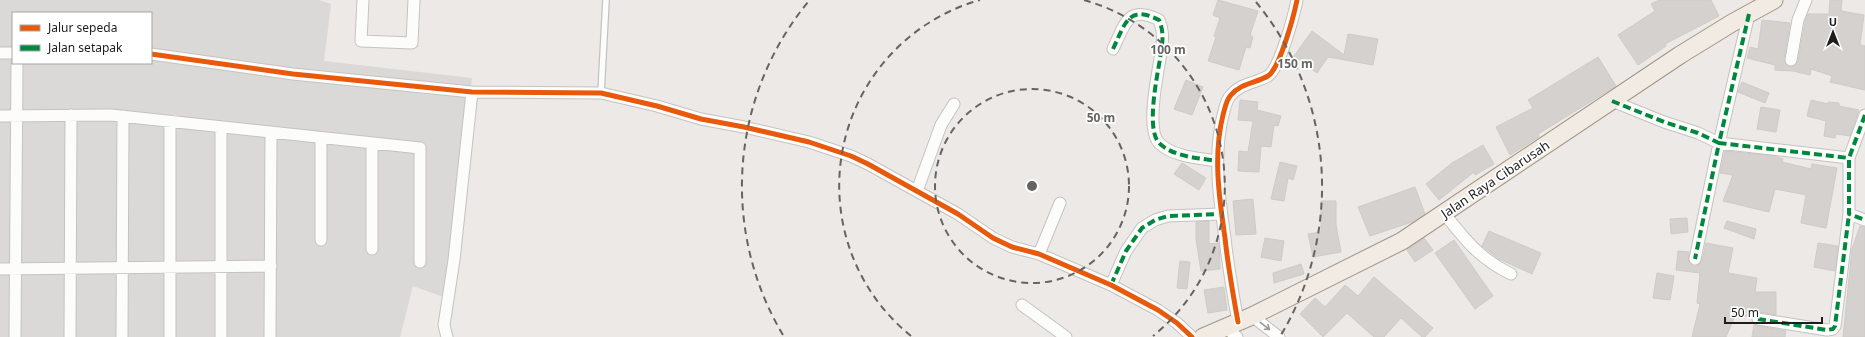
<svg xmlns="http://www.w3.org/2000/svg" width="1865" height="337" font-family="'Noto Sans',sans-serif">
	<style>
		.residential { fill: #dbd9d7; fill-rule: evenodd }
		.building { fill: #d4d1cf; stroke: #cfcbc7 }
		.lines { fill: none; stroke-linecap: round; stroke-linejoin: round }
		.service-casing { stroke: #c4c3c2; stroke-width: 8 }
		.minor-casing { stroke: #c4c3c2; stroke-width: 13 }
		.primary-casing { stroke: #a29682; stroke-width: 19 }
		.service { stroke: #fcfcfb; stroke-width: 5.5 }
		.minor { stroke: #fcfcfb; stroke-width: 11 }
		.primary { stroke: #f1ebe3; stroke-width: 17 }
		.quiet { stroke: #00873e; stroke-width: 4; stroke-dasharray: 8 4; stroke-linecap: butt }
		.cycleway-casing { stroke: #fff; stroke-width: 8 }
		.cycleway { stroke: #e8590c; stroke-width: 5 }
		.oneway { stroke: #989897 }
		.ring { fill: none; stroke: #656463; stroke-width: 2; stroke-dasharray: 7 5 }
		.labels { text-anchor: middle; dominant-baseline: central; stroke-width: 3.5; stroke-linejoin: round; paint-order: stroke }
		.street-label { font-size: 13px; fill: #1d1d1d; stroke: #fff }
		.centre { fill: #656463; stroke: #fff; stroke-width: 2 }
		.ring-label { font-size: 12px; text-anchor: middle; font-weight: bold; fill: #656463; stroke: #fff; stroke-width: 3.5; stroke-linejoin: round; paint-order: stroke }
	</style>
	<rect width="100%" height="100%" fill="#ece9e6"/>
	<path class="residential" d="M0 0H319L331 4 324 61 472 78 449 299 413 286 400 337H0ZM13 13H151V63H13Z"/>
	<path class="building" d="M1218 0 1258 11 1250 35 1253 37 1250 48 1246 47 1239 70 1208 61 1216 37 1214 36 1220 18 1213 15Z
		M1659 0H1711L1719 16 1665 44 1666 46 1638 65 1618 35 1655 11 1651 4Z
		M1830 0H1842L1841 11 1864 15 1860 45 1865 46V90L1830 82 1832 76 1811 69 1810 75 1793 71 1775 70V65L1747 58 1750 47 1758 49 1762 20 1790 23 1784 59 1787 66H1794L1798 61 1805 22 1808 14H1829Z
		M1312 31 1344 55 1348 34 1378 39 1373 65 1328 57 1317 73 1294 56Z
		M1598 57 1616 86 1538 134 1539 137 1510 155 1496 127 1533 108 1528 100Z
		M1186 80 1203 87 1192 115 1174 109Z
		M1742 82 1769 93 1765 103 1738 92Z
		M1240 100 1258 102 1257 110 1281 116 1278 126 1274 125 1271 147 1261 146 1259 172 1238 171 1239 151 1248 152 1253 121 1238 120Z
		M1811 100 1828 104V102L1839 103V106L1859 110 1850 136 1836 134 1835 138 1824 136 1826 121 1807 116Z
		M1761 107 1780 110 1776 132 1757 129Z
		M1483 145 1494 164 1475 175 1474 172 1439 200 1426 184 1452 163Z
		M1725 151 1774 156 1783 159 1782 162 1811 169 1812 164 1837 168 1826 228 1801 223 1806 195 1775 189 1769 212 1723 201 1733 175 1720 173Z
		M1280 162 1297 166 1293 180 1288 178 1284 201 1271 199Z
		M1182 163 1206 178 1199 190 1174 174Z
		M1415 187 1425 214 1415 221 1370 236 1358 207Z
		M1253 199 1256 234 1236 235 1233 201Z
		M1321 201H1336V225L1341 252 1313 257 1308 234 1321 232Z
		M1687 218 1688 232 1671 234 1670 219Z
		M1209 221V244L1219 243 1220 269 1201 271 1196 239V222Z
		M1727 221 1756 229 1754 239 1724 228Z
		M1860 226 1865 227V337H1843L1852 249Z
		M1489 231 1541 253 1532 274 1499 259 1482 246Z
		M1265 238 1284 241 1281 261 1261 257Z
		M1424 238 1433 250 1415 262 1407 250Z
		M1454 240 1493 296 1475 309 1435 253Z
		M1706 243 1733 248 1728 273 1757 278 1755 292H1776V315L1759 312 1752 316H1735L1726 337H1692L1700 304 1697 303 1700 273 1676 270 1678 251 1689 252V262L1693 266H1697L1702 261Z
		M1818 243 1838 246 1835 271 1814 267Z
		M1180 261 1190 262 1187 289 1177 288Z
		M1301 264 1304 274 1274 283 1273 273Z
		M1657 273 1674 276 1670 300 1653 298Z
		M1374 277 1433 328 1425 337H1422L1401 318 1384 337H1374L1347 313 1323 337 1300 314 1315 298 1325 307 1345 285 1358 296Z
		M1224 287 1227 310 1208 313 1204 290Z
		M1754 325 1786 331 1785 337H1752Z"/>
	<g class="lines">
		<g class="service-casing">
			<path id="service" d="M601 93 606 0"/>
		</g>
		<g class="minor-casing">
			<path id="minor" d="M363 0 361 41 412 43 414 0
				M1749 14 1719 143 1849 158
				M1113 49C1125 24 1128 4 1159 20 1165 34 1162 45 1160 59 1157 77 1146 129 1159 143 1173 157 1199 158 1217 161
				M0 53H13
				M151 54 293 74 472 92 601 93 657 106 701 119 744 127 809 142 851 156 868 164 958 214 993 238 1012 247 1039 254 1111 285 1158 310 1177 323 1192 337
				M1791 60 1798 20 1806 0
				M1612 101 1664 122 1698 133 1719 143 1695 259
				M1865 115 1849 158V214L1865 220
				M0 116 111 115 420 148V262
				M170 121V337
				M321 138V240
				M372 143V249
				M917 191 941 125 954 104
				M1444 213C1465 240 1480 259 1511 274
				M1039 254 1060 203
				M0 269 271 266
				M1111 285 1126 251 1142 228 1155 220 1168 216 1221 214
				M1022 305 1066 337
				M1252 316 1279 337
				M1758 319 1827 330 1833 329 1835 326 1849 214
				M1238 322C1233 294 1228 267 1225 238 1219 197 1213 155 1223 115 1225 108 1226 100 1231 95 1241 83 1256 83 1268 76 1280 68 1294 15 1297 0
				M1226 328 1237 337
				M15 337 17 63
				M70 337 71 115
				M122 337 123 116
				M221 337V127
				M270 337 271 132
				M447 337 444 325 454 260 472 92"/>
		</g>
		<g class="primary-casing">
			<path id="primary" d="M1203 337 1252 316 1402 241 1680 55 1732 23 1774 0"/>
		</g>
		<use href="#service" class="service"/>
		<use href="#minor" class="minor"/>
		<use href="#primary" class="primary"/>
		<path class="quiet" d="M1749 14 1719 143 1849 158
			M1113 49C1125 24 1128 4 1159 20 1165 34 1162 45 1160 59 1157 77 1146 129 1159 143 1173 157 1199 158 1217 161
			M1612 101 1664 122 1698 133 1719 143 1695 259
			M1865 115 1849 158V214L1865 220
			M1111 285 1126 251 1142 228 1155 220 1168 216 1221 214
			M1758 319 1827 330 1833 329 1835 326 1849 214"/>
		<g class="cycleway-casing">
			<path id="cycleway" d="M151 54 293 74 472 92 601 93 657 106 701 119 744 127 809 142 851 156 868 164 958 214 993 238 1012 247 1039 254 1111 285 1158 310 1177 323 1192 337
				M1238 322C1233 294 1228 267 1225 238 1219 197 1213 155 1223 115 1225 108 1226 100 1231 95 1241 83 1256 83 1268 76 1280 68 1294 15 1297 0"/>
		</g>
		<use href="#cycleway" class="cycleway"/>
	</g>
	<defs><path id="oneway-shaft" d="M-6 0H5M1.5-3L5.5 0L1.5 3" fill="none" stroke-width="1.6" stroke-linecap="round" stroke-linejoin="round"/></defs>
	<use class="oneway" href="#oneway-shaft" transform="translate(1265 326) rotate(38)"/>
	<g class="ring">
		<circle cx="1032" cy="186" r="97"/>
		<path d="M911 336A193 193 0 0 1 980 0M1084 0A193 193 0 0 1 1153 336"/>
		<path d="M783 335A290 290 0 0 1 808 2M1256 2A290 290 0 0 1 1281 335"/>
	</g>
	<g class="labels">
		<g class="street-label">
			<text transform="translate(1495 179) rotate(-34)">Jalan Raya Cibarusah</text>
		</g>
	</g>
	<circle cx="1032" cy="186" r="6" class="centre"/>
	<g class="ring-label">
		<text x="1168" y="54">100 m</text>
		<text x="1295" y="68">150 m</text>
		<text x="1101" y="122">50 m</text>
	</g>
	<rect x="12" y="12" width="140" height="52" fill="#ffffff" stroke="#a5a5a5"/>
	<rect x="20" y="25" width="20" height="6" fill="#e8590c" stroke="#a5a5a5"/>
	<text x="48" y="32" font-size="12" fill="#1d1d1d">Jalur sepeda</text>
	<rect x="20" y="45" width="20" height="6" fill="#00873e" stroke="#a5a5a5"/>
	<text x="48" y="52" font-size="12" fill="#1d1d1d">Jalan setapak</text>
	<g transform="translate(1833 32)" stroke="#ffffff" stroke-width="3" paint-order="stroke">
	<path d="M0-3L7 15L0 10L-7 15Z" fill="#1d1d1d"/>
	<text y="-6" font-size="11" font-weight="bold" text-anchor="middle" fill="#1d1d1d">U</text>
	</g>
	<path d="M1725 317v6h97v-6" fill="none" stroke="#1d1d1d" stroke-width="2"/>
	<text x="1731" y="317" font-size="12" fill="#1d1d1d" stroke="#ffffff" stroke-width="3" paint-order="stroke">50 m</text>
</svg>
